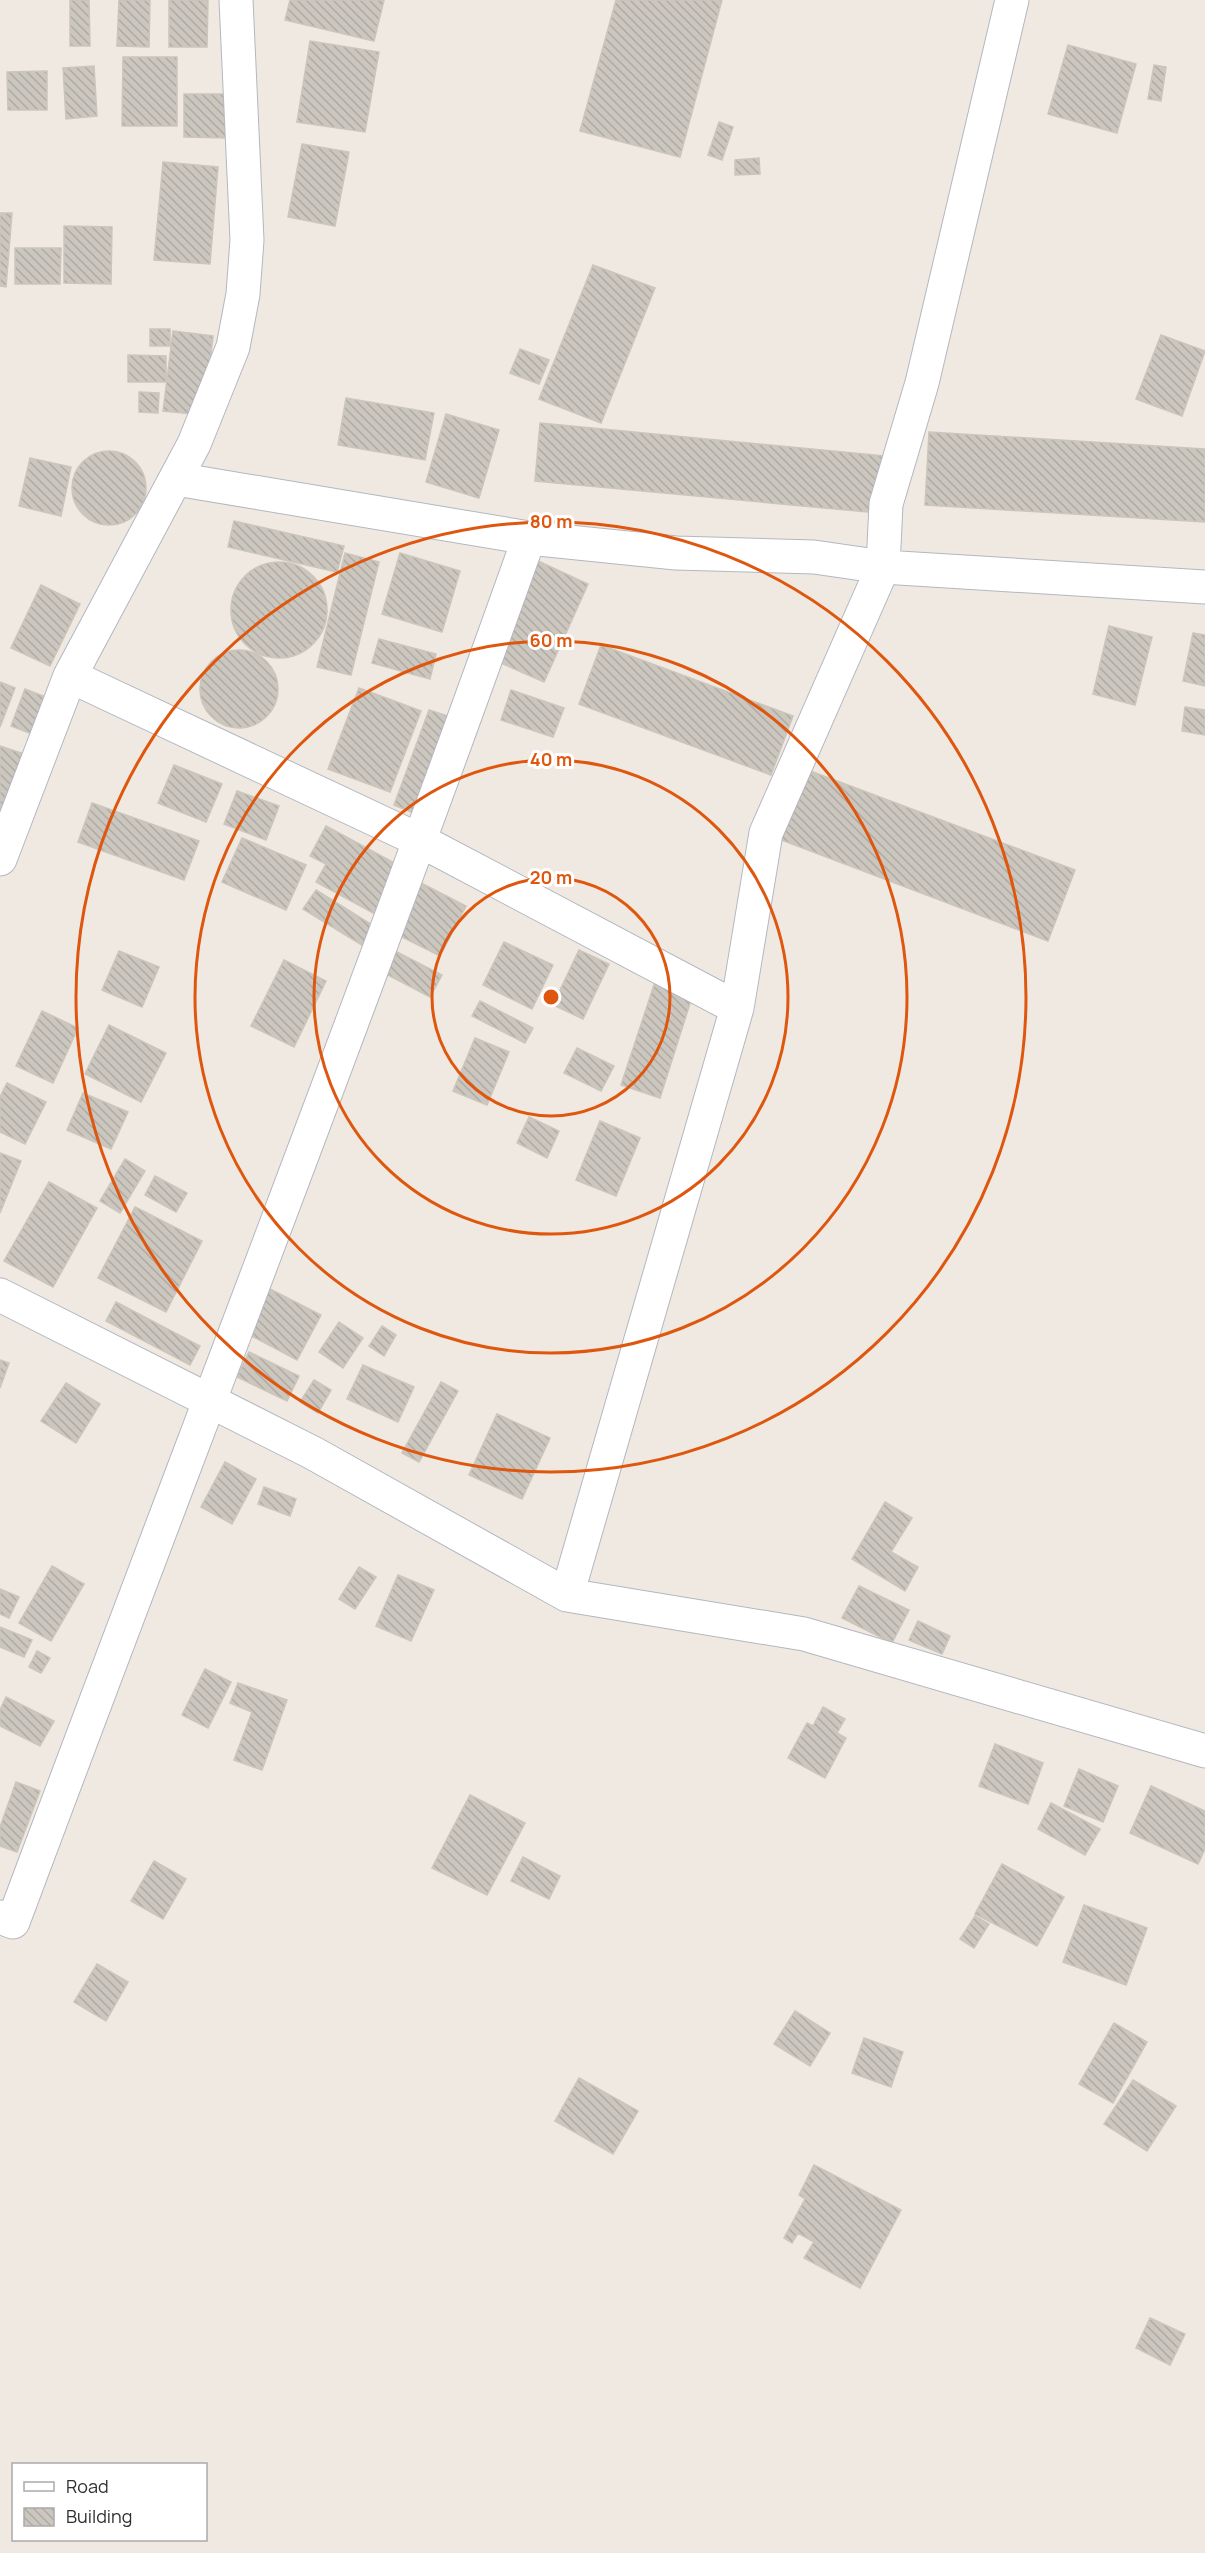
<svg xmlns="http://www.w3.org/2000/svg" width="1205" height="2553" font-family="Manrope,sans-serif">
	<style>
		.building { fill: url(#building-back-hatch); stroke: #cbc5ba; stroke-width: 1.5 }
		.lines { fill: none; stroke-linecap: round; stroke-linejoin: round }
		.street-casing { stroke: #b4b7c1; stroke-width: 35 }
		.street { stroke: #fff; stroke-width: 33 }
		.ring { fill: none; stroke: #df570e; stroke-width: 3 }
		.centre { fill: #df570e; stroke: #fff; stroke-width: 3 }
		.ring-label { font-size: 18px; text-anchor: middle; font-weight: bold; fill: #df570e; stroke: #fff; stroke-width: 6; stroke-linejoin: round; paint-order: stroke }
	</style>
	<defs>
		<pattern id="building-back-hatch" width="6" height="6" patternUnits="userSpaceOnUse" patternTransform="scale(1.5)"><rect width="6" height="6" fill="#cbc7bf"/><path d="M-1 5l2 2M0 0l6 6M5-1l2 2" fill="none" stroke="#afaba4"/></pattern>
	</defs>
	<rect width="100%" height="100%" fill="#efe9e1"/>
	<path class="building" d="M70 0H89L90 46H70Z
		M119 0H150L149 47 117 46Z
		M169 0H208L207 47H169Z
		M290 0H384L374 41 285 20Z
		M616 0H722L680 157 580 131Z
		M310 41 379 52 365 132 297 122Z
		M1068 45 1136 64 1117 133 1048 114Z
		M123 57H177V126H122Z
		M1154 65 1166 67 1161 101 1148 99Z
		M94 66 97 116 66 119 63 68Z
		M47 71V110H8L7 72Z
		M184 94H228L227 138 184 137Z
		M719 122 733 127 722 160 708 155Z
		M302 144 349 152 335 226 288 217Z
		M759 158 760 174 735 175V160Z
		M163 162 218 167 210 264 154 260Z
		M0 213H12L6 287 0 286Z
		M64 226 112 227 111 284 64 283Z
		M15 248H61L60 284H15Z
		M593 265 655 288 601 423 539 399Z
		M150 329H170V346H150Z
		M173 331 213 336 204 415 163 411Z
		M1161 335 1205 351 1182 416 1136 399Z
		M520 349 549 360 539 384 510 373Z
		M128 355 166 356V382H128Z
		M139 392 159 393 158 413 139 412Z
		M346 398 434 413 425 460 338 445Z
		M446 414 499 430 479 498 426 482Z
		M540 423 884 456 878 513 535 481Z
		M929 432 1205 449V522L925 505Z
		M72 488a37 37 0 1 1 74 0a37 37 0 1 1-74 0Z
		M30 458 71 467 61 516 19 506Z
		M234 521 344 546 337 572 228 547Z
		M345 553 379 562 351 675 317 667Z
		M400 553 460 571 442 632 382 614Z
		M538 561 588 584 544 682 494 660Z
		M231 610a48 48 0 1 1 96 0a48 48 0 1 1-96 0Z
		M41 585 80 604 50 666 11 648Z
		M1109 626 1152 637 1135 705 1093 694Z
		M1193 633 1205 635V686L1183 681Z
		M379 639 436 654 430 679 372 663Z
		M601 645 793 716 771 775 579 704Z
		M200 689a39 39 0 1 1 78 0a39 39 0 1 1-78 0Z
		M0 682 15 688 0 727Z
		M359 688 421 711 390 792 328 769Z
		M25 689 56 701 43 738 11 726Z
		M511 690 564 708 553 737 501 720Z
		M1185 707 1205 710V735L1182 731Z
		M429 710 460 720 424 817 394 805Z
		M0 746 24 754 0 813Z
		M174 765 222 784 206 822 158 803Z
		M805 769 1075 870 1048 941 779 839Z
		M237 791 279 806 266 840 224 824Z
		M92 803 199 841 184 880 78 842Z
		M326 826 400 866 375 914 316 882 326 864 310 856Z
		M242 838 306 865 286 910 222 882Z
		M419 882 466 906 440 956 394 933Z
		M316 890 377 928 365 947 303 909Z
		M504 942 553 965 532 1009 483 985Z
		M579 950 609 964 583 1019 553 1005Z
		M119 951 159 967 142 1007 102 990Z
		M395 951 442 975 430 997 384 973Z
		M284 960 326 981 294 1047 251 1026Z
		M655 982 693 994 660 1098 621 1085Z
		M480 1001 533 1028 525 1043 472 1016Z
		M42 1011 78 1028 53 1083 16 1066Z
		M109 1025 166 1053 141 1102 85 1074Z
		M475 1038 509 1052 487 1105 453 1091Z
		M577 1048 614 1066 601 1091 564 1073Z
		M7 1083 46 1102 25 1144 0 1132V1097Z
		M83 1093 128 1112 111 1149 67 1130Z
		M529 1117 559 1131 547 1158 517 1143Z
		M600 1121 640 1138 616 1196 576 1180Z
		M0 1153 21 1161 0 1213Z
		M125 1159 145 1171 120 1213 100 1201Z
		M155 1176 187 1193 176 1212 145 1195Z
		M49 1182 97 1208 53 1287 4 1261Z
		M135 1207 202 1241 166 1312 98 1278Z
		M270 1289 321 1315 297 1360 246 1333Z
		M116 1302 200 1346 190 1365 106 1321Z
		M339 1322 363 1338 343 1368 319 1352Z
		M382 1326 396 1335 384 1356 369 1346Z
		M249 1352 299 1376 287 1401 237 1377Z
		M0 1360 9 1363 0 1388Z
		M363 1365 414 1387 398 1422 347 1399Z
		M314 1380 331 1390 318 1413 300 1402Z
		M441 1382 458 1391 419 1462 402 1453Z
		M66 1383 100 1404 76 1443 41 1421Z
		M497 1414 550 1438 522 1499 469 1475Z
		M225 1462 256 1479 232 1524 201 1507Z
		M264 1487 296 1499 290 1516 258 1504Z
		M885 1502 912 1518 891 1552 918 1567 905 1591 852 1559Z
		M52 1566 84 1584 51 1641 19 1623Z
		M359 1567 376 1577 355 1609 339 1599Z
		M398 1575 434 1590 411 1641 376 1626Z
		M859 1586 909 1610 892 1643 842 1618Z
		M0 1589 19 1597 9 1618 0 1614Z
		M918 1621 950 1636 942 1654 909 1640Z
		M0 1627 32 1640 24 1657 0 1647Z
		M37 1651 50 1658 41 1673 29 1667Z
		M205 1669 231 1682 208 1728 182 1715Z
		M238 1683 287 1700 262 1770 234 1760 252 1712 230 1703Z
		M6 1697 54 1721 40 1746 0 1726V1710Z
		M823 1707 845 1719 837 1733 846 1738 825 1778 788 1758 807 1723 813 1726Z
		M995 1744 1043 1763 1028 1804 979 1786Z
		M1079 1769 1118 1786 1103 1822 1064 1806Z
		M16 1782 40 1791 17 1852 0 1846V1827Z
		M1151 1786 1205 1811V1849L1198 1864 1130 1833Z
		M470 1795 525 1823 487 1895 432 1868Z
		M1051 1803 1100 1829 1085 1855 1038 1829Z
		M523 1857 560 1876 549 1899 511 1881Z
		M154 1861 186 1879 163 1919 131 1901Z
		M1002 1864 1064 1897 1037 1946 975 1914Z
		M1084 1905 1147 1928 1126 1985 1063 1962Z
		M975 1916 989 1924 974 1948 960 1939Z
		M97 1964 128 1982 106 2021 74 2002Z
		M795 2011 830 2033 810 2066 774 2044Z
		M1114 2023 1147 2042 1113 2103 1079 2084Z
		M864 2038 903 2052 891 2087 852 2073Z
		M579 2078 638 2111 613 2154 555 2121Z
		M1133 2080 1176 2106 1147 2151 1104 2124Z
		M814 2165 901 2210 860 2288 804 2258 814 2242 798 2233 792 2243 784 2238 805 2199 799 2195Z
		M1150 2318 1185 2334 1170 2365 1136 2348Z"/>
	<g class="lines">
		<g class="street-casing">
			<path id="street" d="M176 479 529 538 676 553 814 557 883 567 886 504 922 383 1012 0
				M70 676 421 841 737 1008
				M0 859 70 676 194 444 233 347 243 294 247 240 236 0
				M0 1295 313 1453 567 1595 804 1634 1205 1751
				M567 1595 737 1008 766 833 883 567 1205 587
				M0 1917 13 1922C185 1461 364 1002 529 538"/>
		</g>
		<use href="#street" class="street"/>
	</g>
	<g class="ring">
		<circle cx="551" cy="997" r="119"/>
		<circle cx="551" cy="997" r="237"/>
		<circle cx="551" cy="997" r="356"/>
		<circle cx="551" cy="997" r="475"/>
	</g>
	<circle cx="551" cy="997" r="9" class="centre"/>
	<g class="ring-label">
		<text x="551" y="528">80 m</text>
		<text x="551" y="647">60 m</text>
		<text x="551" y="766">40 m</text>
		<text x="551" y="884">20 m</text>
	</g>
	<rect x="12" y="2463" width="195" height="78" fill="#ffffff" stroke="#ababab" stroke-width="1.5"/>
	<rect x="24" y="2482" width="30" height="9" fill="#ffffff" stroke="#ababab" stroke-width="1.5"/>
	<text x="66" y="2493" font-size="18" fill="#2e2e2e">Road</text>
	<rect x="24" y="2508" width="30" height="18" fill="url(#building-back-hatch)" stroke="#ababab" stroke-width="1.5"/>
	<text x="66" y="2523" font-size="18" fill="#2e2e2e">Building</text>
</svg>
